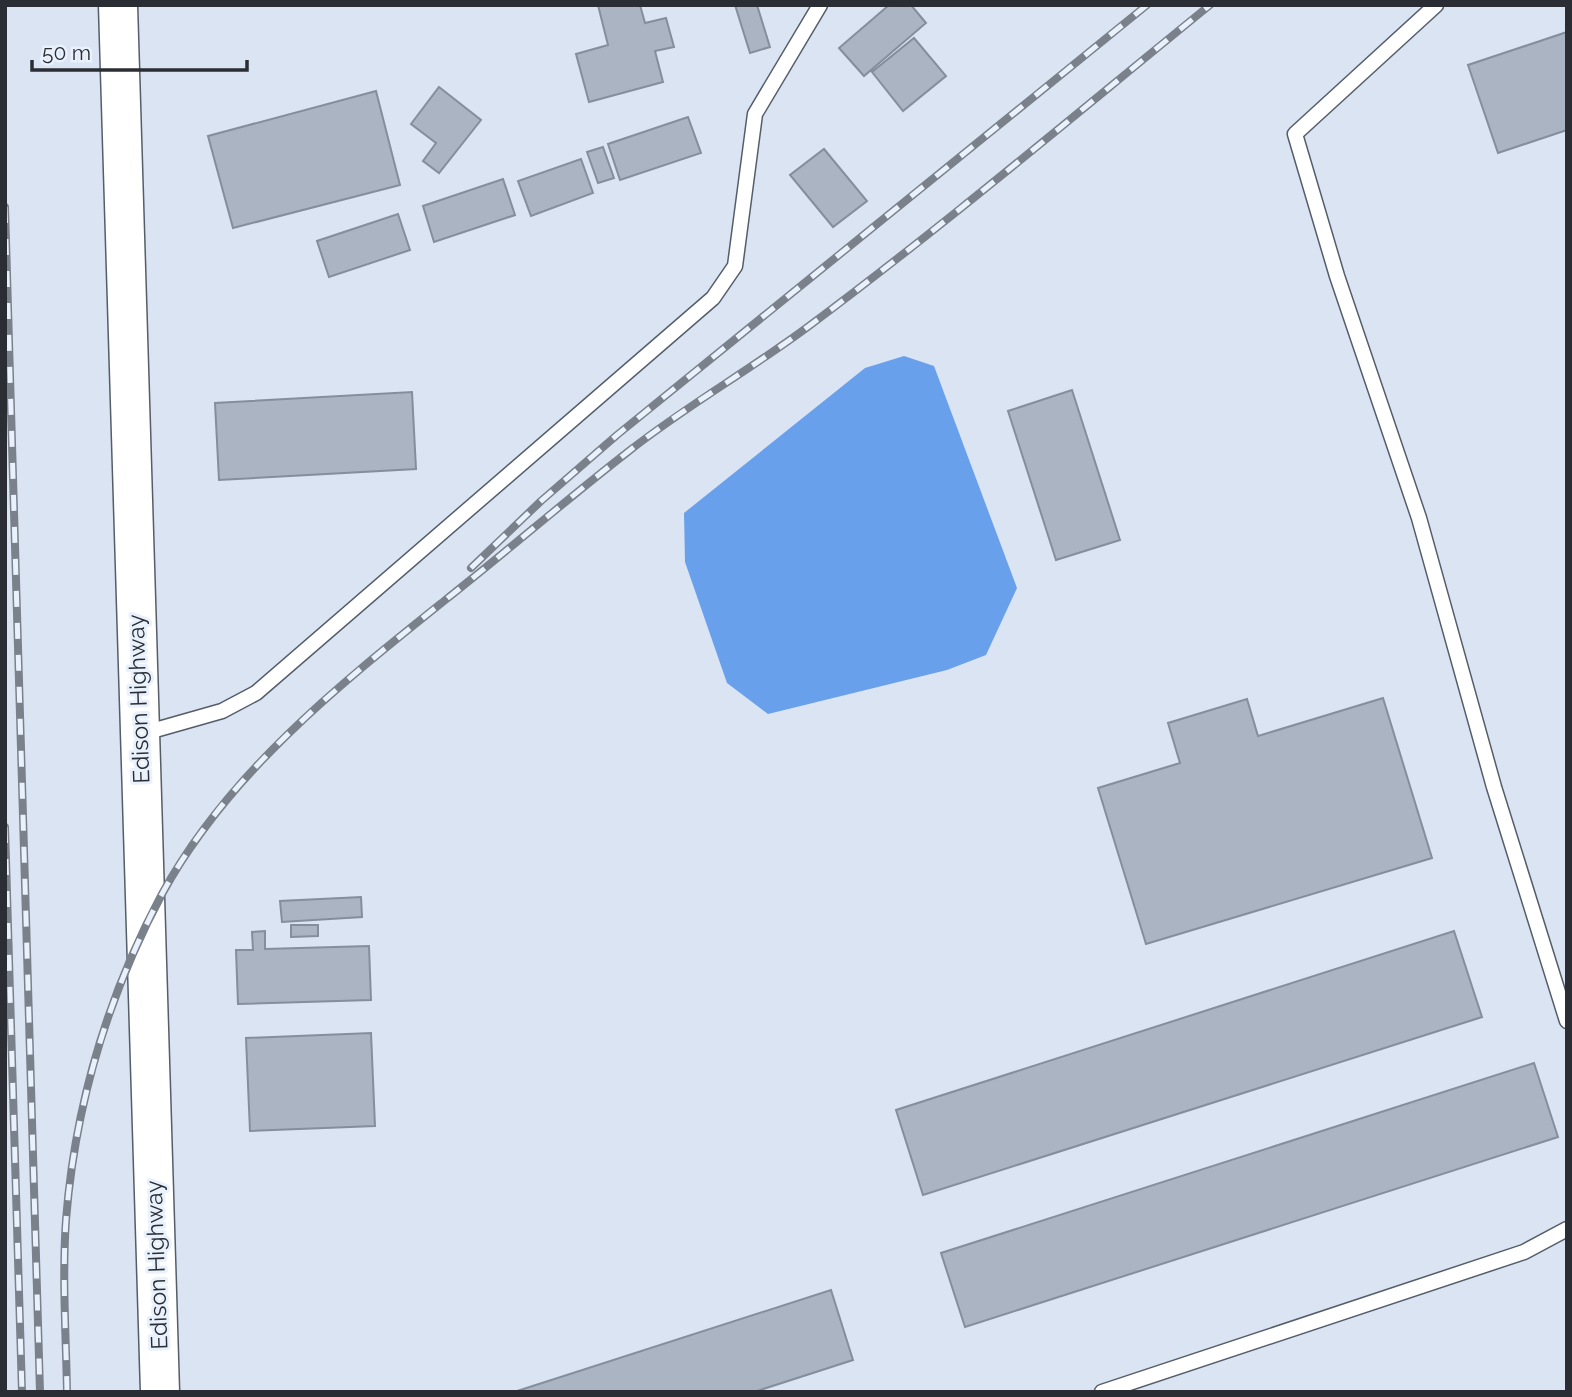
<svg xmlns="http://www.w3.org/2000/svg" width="1572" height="1397" font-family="Raleway,sans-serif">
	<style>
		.water { fill: #69a0ec }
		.building { fill: #aab4c2; stroke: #858e9c; stroke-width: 2 }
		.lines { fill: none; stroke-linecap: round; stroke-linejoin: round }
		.service-casing { stroke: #545d69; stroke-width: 17 }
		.primary-casing { stroke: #545d69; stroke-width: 41 }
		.service { stroke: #fff; stroke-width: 14 }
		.primary { stroke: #fff; stroke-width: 38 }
		.rail-casing { stroke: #7a818b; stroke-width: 8 }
		.rail { stroke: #e9f1fd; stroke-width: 5; stroke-dasharray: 16; stroke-linecap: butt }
		.labels { text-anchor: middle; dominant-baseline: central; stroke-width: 6; stroke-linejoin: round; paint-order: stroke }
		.street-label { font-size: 23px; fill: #2a2e34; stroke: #e9f1fd }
	</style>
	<rect width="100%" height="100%" fill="#dae4f3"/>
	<path class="water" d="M904 356 934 366 1017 588 986 655 947 670 768 714 727 683 685 562 684 513 865 368Z"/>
	<path class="building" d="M598 5H640L645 23 666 18 674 47 655 51 663 82 589 102 576 54 608 45Z
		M735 5H757L770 47 750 53Z
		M889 5H911L926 23 864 76 839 48Z
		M1567 32V130L1498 153 1468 65Z
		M914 38 946 76 903 111 872 72Z
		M439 87 481 120 439 173 423 161 436 143 411 124Z
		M376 91 400 185 233 228 208 136Z
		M688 117 701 153 620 180 608 144Z
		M603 147 614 178 598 183 587 152Z
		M824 149 867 201 833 227 790 175Z
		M581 159 593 193 531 216 518 181Z
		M503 179 515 215 434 242 423 206Z
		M398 214 410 250 329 277 317 241Z
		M1072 390 1120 540 1056 560 1008 411Z
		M412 392 416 469 219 480 215 403Z
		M1383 698 1432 858 1146 944 1098 788 1180 763 1168 723 1247 699 1258 736Z
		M361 897 362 917 282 922 280 901Z
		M291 925H318V936L291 937Z
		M265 931V949L369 946 371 1000 238 1004 236 950H253L252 932Z
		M1454 931 1482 1017 923 1195 896 1110Z
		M371 1033 375 1126 250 1131 246 1038Z
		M1534 1063 1558 1137 965 1327 941 1253Z
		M831 1290 853 1360 754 1392H514Z"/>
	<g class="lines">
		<g class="service-casing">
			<path id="service" d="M1436 5 1295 134 1337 276 1419 518 1494 787 1567 1021
				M141 734 222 711 256 693 713 298 735 266 755 114 820 5
				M1102 1392 1524 1252 1567 1229"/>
		</g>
		<g class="primary-casing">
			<path id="primary" d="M118 5 160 1392"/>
		</g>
		<use href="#service" class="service"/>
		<use href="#primary" class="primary"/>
		<g class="rail-casing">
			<path id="rail" d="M5 207 40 1392
				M471 568 541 501 617 435 1147 5
				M5 827 22 1392
				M67 1392C66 1335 62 1277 66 1220 75 1106 108 995 162 894 228 773 339 685 444 601 506 552 566 500 629 451 686 406 750 370 809 326 946 224 1077 113 1210 5"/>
		</g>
		<use href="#rail" class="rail"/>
	</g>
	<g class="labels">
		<g class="street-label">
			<text transform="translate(138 699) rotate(-92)">Edison Highway</text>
			<text transform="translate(156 1265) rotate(-92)">Edison Highway</text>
		</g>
	</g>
	<rect width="1572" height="1397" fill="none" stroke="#2a2e34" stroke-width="14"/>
	<path d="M32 60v10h215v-10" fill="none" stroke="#2a2e34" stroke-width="3.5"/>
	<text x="42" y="60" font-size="21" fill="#2a2e34" stroke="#e9f1fd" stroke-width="5" paint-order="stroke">50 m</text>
</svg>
